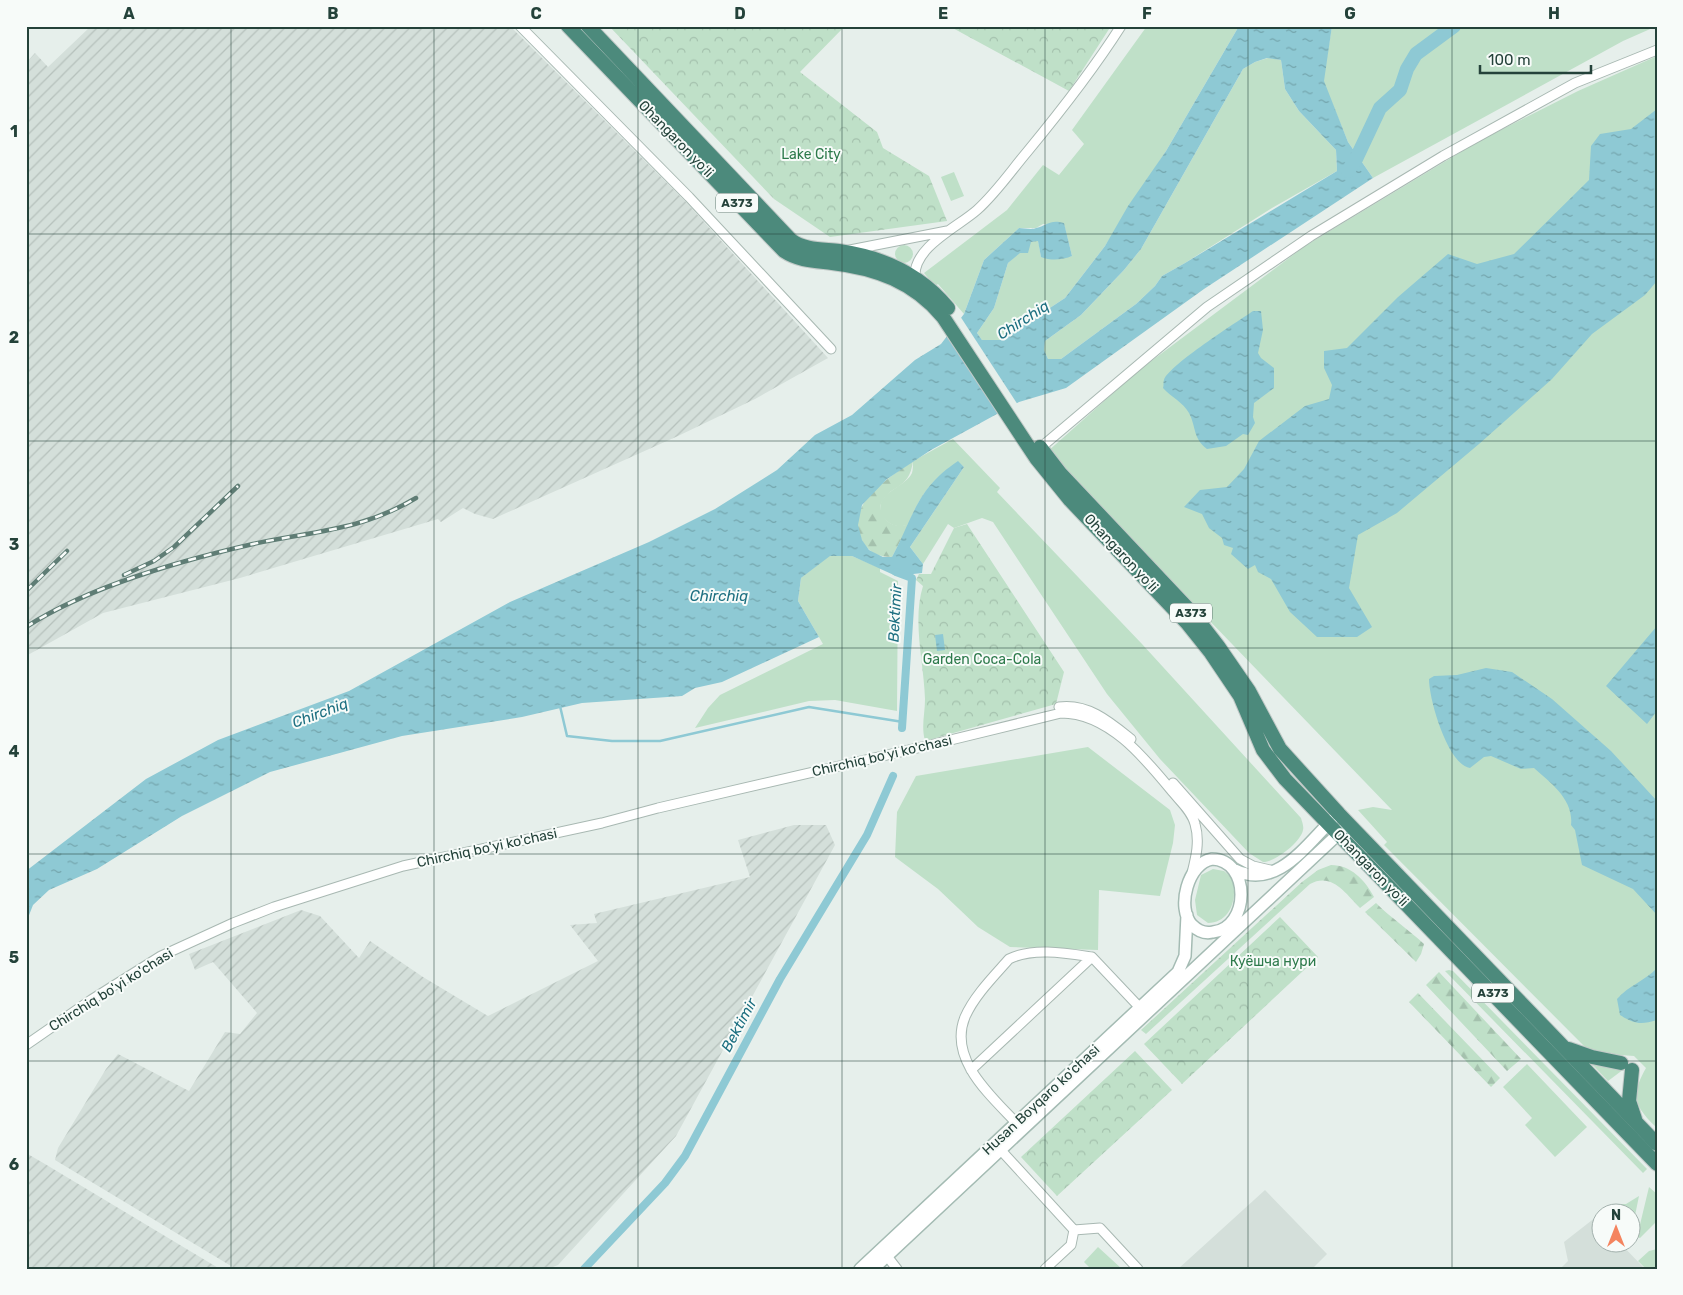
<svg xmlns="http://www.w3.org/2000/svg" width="1683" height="1295" font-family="Rubik,sans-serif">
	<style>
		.built { fill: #d4dfda }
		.industrial { fill: url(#industrial-furrows) }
		.green { fill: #bfe0c8 }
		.forest { fill: url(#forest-firs) }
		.park { fill: url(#park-crowns) }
		.water { fill: url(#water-ripples); fill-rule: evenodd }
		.pier { fill: #e6efeb }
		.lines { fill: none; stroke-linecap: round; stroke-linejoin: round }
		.stream { stroke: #8ec9d4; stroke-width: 2.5 }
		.canal { stroke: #8ec9d4; stroke-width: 8 }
		.river { stroke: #8ec9d4; stroke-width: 14 }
		.minor-casing { stroke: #a8b8b2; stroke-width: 11 }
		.secondary-casing { stroke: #a4bbb3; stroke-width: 14 }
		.trunk-casing { stroke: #c2cac8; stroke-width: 16 }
		.minor { stroke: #fff; stroke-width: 9 }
		.secondary { stroke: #fff; stroke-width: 11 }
		.trunk { stroke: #4c8a7c; stroke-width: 14 }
		.rail-casing { stroke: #5f7d75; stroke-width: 4.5 }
		.rail { stroke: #f7fbf9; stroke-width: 2.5; stroke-dasharray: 8; stroke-linecap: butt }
		.grid { fill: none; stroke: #24423a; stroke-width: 1; stroke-opacity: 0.55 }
		.labels { text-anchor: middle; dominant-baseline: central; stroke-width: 4; stroke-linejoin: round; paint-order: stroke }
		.shield { fill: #f7fbf9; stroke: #637a73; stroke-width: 1 }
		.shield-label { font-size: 12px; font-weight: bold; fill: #24423a }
		.street-label { font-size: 14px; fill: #24423a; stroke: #f7fbf9 }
		.park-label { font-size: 14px; fill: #2d7a4b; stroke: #f7fbf9 }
		.water-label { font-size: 15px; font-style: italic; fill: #1c6f80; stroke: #f7fbf9 }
		.neatline { fill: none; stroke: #24423a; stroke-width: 2 }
		.grid-label { font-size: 16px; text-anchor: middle; font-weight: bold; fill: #24423a }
	</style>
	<defs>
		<pattern id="industrial-furrows" width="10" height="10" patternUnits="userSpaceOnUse" patternTransform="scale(1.25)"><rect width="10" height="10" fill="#d4dfda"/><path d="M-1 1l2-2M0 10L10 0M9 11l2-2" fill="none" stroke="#b6c1bc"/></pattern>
		<pattern id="forest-firs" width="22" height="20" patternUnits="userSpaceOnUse" patternTransform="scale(1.25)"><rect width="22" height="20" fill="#bfe0c8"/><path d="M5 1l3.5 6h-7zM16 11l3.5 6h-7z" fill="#a4c1ad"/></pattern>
		<pattern id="park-crowns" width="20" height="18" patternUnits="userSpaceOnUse" patternTransform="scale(1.25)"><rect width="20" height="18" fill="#bfe0c8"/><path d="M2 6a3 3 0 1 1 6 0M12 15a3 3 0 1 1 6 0" fill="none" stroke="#a4c1ad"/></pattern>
		<pattern id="water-ripples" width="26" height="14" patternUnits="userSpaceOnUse" patternTransform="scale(1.25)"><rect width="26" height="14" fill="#8ec9d4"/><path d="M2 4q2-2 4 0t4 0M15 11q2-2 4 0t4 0" fill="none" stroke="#74a5ad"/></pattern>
	</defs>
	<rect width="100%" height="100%" fill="#e6efeb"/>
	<path class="built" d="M1265 1190 1327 1254 1312 1269H1178Z
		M1596 1217 1600 1222V1242L1620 1243 1645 1269H1560L1568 1261 1564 1242Z"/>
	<path class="industrial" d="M91 26H510L684 200 828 358 755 399 678 436 493 519 475 514 463 508 441 522 438 519 240 578 103 613 26 656V63L35 53 48 67Z
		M794 825H826L835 845 676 1136 558 1265 548 1269H236L55 1160 58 1148 106 1069 118 1054 189 1091 225 1032 240 1034 257 1013 213 962 195 970 189 954 301 910 320 916 359 958 370 941 423 977 488 1016 598 961 570 925 597 923 594 914 750 877 738 840Z
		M26 1153 45 1164 220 1269H26Z"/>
	<path class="green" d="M1147 26H1239L1166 151 1105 246 1065 298 1001 340H982L977 333 994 308 1008 263 1031 242 1038 240 1041 257 1058 259 1072 256 1064 224H1043L1036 228H1019L984 260 964 314 938 284 935 286 924 273 1007 210 1043 165 1059 175 1084 144 1072 130Z
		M1332 26H1657L1623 41 1373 178 1348 142 1323 81Z
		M1657 56V1126L1656 1127C1633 1105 1631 1095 1646 1068L1634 1056 1607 1054 1586 1048 1384 845 1387 842 1358 810 1373 807 1392 810 1047 452 1138 371 1305 246 1479 141 1578 91Z
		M1268 58 1281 60 1285 89 1299 111 1336 150 1337 171 1272 208 1185 263 1162 276 1155 286 1136 304 1061 359H1048L1044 350 1045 341 1081 315 1124 270 1141 249 1243 69 1255 62Z
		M954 172 964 196 951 201 941 177Z
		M895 254a9 9 0 1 1 18 0a9 9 0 1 1-18 0Z
		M953 439 1000 488 997 492 1142 644 1301 818C1302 822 1304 826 1303 830 1301 842 1275 862 1263 862L1249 853 1160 759 1107 694 993 522 982 518 954 528 948 524 923 564 910 547 964 467 958 462C934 477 918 497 909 524 903 527 897 527 891 524 886 521 883 518 881 513 875 492 905 488 912 473 913 470 913 464 913 461Z
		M830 555 852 556 880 568V572L898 581 897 711 835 700 809 701 695 728 708 708 720 695 823 644 798 601 801 578Z
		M1088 747 1170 810 1175 825 1173 843 1160 896 1099 890 1098 950 1010 947 978 927 938 889 895 857 897 812 916 776Z
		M1213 869 1224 871 1231 877C1239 896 1231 923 1208 923L1197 915 1195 900 1201 875Z
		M1449 970 1453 971 1647 1169 1643 1173 1445 971Z
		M1590 1062 1624 1069 1608 1081Z
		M1527 1064 1587 1127 1555 1157 1525 1125 1532 1118 1503 1087Z
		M1649 1187 1657 1194V1221L1640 1238 1637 1237Z
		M1639 1196 1631 1235V1236L1630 1212H1603L1613 1204H1626Z
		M1098 1247 1122 1269H1091L1084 1262Z
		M1657 1249V1269H1646L1638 1261 1649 1251Z"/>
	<path class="forest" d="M913 461C909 492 889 483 880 506 882 521 894 530 909 524L892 557C880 557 869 553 863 542 841 506 889 478 913 461Z
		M1331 865C1351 865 1365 880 1374 897L1360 908C1346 894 1332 872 1310 884L1146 1034 1141 1030 1302 882 1318 870Z
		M1376 903C1391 918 1408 929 1424 944L1421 954 1416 962 1365 912Z
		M1439 972 1521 1059 1507 1071 1426 985Z
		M1418 993 1500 1078 1491 1087 1409 1002Z"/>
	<path class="park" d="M609 26H845L800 72 877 132 883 148 929 176 947 221 830 237 774 199Z
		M949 26H1111L1069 91Z
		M967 524 1064 672 1056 704 925 741C921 726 925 714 925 699 924 663 912 621 923 586L916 580 919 574H931L954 528Z
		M1280 917 1318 957 1182 1084 1144 1044Z
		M1135 1051 1172 1090 1057 1196 1021 1157Z"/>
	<path class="water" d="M1239 26H1332L1324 81 1348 142 1373 178 1204 289 1066 388 1019 402 931 450 887 479 862 505 858 525 862 540 869 550 883 557H892C914 516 916 489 958 461L964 467 910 547 923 564 922 573 896 576 852 556H830L801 578 798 601 819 637 722 682 695 688 682 696 582 703 522 717 402 736 270 772 182 816 97 869 49 890 33 905 26 923V871L146 779 218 740 349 691 510 602 649 542 715 509 777 470 815 435 852 415 915 360 941 344 964 314 984 260 1019 228C1024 228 1032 230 1036 228 1048 225 1050 219 1064 223L1072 256C1063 260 1051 261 1041 257L1038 241 1031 242 1028 253H1020L1008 263 994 308 977 333 982 340H1001L1065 298 1105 246 1128 206 1166 151ZM1267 58 1281 60 1285 89 1299 111 1336 150 1337 171 1185 263 1162 276 1155 286 1136 304 1061 359H1048L1044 350 1045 341 1081 315 1124 270 1141 249 1243 69 1255 62Z
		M1657 109V281L1645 295 1592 334 1552 379 1479 444 1397 513 1358 535 1349 588 1372 627 1357 637H1317L1290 612 1271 579 1258 572 1255 565 1248 569 1231 554 1233 548 1224 545 1222 538 1209 528 1202 514 1184 507 1200 490 1227 487 1244 469 1259 441 1305 406 1329 399 1332 385 1324 368V351L1347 348 1398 297 1448 254 1477 264 1514 254 1589 180 1591 146 1600 134 1631 129Z
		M1253 311H1261L1263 330 1258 353 1261 358 1274 368V388L1254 403 1253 417 1255 423 1248 435 1243 434 1226 446 1207 449C1193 439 1196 426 1189 413 1183 402 1171 397 1163 388 1164 385 1163 382 1164 380 1169 365 1237 322 1253 311Z
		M1657 626V711L1647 724 1606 686Z
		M943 634 945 650 937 651 935 635Z
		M1486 668 1512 672 1552 699 1611 751 1657 801V915L1633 889 1582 865 1575 830 1571 825C1574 800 1551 783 1534 768L1521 769 1491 756 1484 757 1470 768C1448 765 1429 700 1429 679L1434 676 1457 675Z
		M1657 968V1020C1641 1025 1634 1024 1620 1015L1617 999C1629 985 1645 981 1657 968Z"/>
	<path class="pier" d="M960 316 1018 405 1001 415 947 332Z"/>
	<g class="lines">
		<path class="stream" d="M560 706 567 736 612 741H660L809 707 903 722"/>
		<path class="canal" d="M896 572 912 578 902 728
			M584 1269 665 1183 685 1156 780 979 867 835 893 776"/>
		<path class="river" d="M1348 171 1356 159 1380 108 1400 90 1407 69 1416 54 1454 26"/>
		<g class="minor-casing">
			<path id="minor" d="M520 26 689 197 831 349
				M850 250 947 231
				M915 277C913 247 958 227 977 210 996 193 1011 171 1027 152 1060 112 1093 70 1121 26
				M1046 443 1207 307 1311 236 1443 156 1575 83 1657 50
				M1059 707C1088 703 1110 722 1131 739
				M1173 783 1240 859 1253 866 1270 870
				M26 1045 91 1000 161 956 233 923 274 907 403 866 602 823 658 808 926 746 1061 713C1108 713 1144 757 1171 790 1179 800 1192 811 1195 824 1200 841 1196 857 1192 873
				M971 1070 1092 957
				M1020 1127C995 1099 947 1061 965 1017 974 996 994 976 1009 959 1033 947 1066 953 1092 957L1143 1011
				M997 1146 1074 1230 1100 1228 1138 1269
				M883 1251 897 1269
				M1045 1269 1071 1245 1074 1230"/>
		</g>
		<g class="secondary-casing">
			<path id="secondary" d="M1212 859C1251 860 1250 928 1213 932 1205 934 1198 931 1192 925 1176 908 1188 863 1212 859Z
				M1235 870C1277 890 1306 845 1333 819
				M860 1269 1178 972 1185 956 1187 915
				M873 1269 1349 824"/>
		</g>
		<g class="trunk-casing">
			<path id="trunk" d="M568 26 784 251C799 261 815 261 832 263 876 268 914 282 943 317L1036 458 1070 500 1187 623 1211 653 1240 696 1263 750 1285 779 1657 1164
				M588 26 791 240C804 250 823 249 839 251 882 257 920 274 948 308
				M1040 447 1060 473 1194 615 1218 646 1249 691 1280 749 1339 814 1657 1144
				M1569 1049 1592 1057 1621 1063
				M1632 1070 1629 1101 1635 1119"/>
		</g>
		<use href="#minor" class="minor"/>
		<use href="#secondary" class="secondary"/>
		<use href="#trunk" class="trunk"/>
		<g class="rail-casing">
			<path id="rail" d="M124 575 154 561 174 547 238 486
				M26 591 67 551
				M26 627C90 586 179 561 253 544 313 531 361 531 416 498"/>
		</g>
		<use href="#rail" class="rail"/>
	</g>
	<path class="grid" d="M231 26V1269M434 26V1269M638 26V1269M842 26V1269M1045 26V1269M1248 26V1269M1452 26V1269M26 234H1657M26 441H1657M26 648H1657M26 854H1657M26 1061H1657"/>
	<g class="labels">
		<g class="shield">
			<rect x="716" y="193.5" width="42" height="19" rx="4"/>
			<rect x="1170" y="603.5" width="42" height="19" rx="4"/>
			<rect x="1472" y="983.5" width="42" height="19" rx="4"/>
		</g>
		<g class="shield-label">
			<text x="737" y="203">A373</text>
			<text x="1191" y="613">A373</text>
			<text x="1493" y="993">A373</text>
		</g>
		<g class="street-label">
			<text transform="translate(676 139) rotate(46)">Ohangaron yoʻli</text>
			<text transform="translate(1121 553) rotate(47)">Ohangaron yoʻli</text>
			<text transform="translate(882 756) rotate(-13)">Chirchiq bo'yi ko'chasi</text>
			<text transform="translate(487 848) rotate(-12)">Chirchiq bo'yi ko'chasi</text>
			<text transform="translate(1371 868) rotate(46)">Ohangaron yoʻli</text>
			<text transform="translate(111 990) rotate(-32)">Chirchiq bo'yi ko'chasi</text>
			<text transform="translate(1041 1100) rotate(-43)">Husan Boyqaro ko'chasi</text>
		</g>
		<g class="park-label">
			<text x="811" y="154">Lake City</text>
			<text x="982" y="659">Garden Coca-Cola</text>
			<text x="1273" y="961">Куёшча нури</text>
		</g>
		<g class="water-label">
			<text transform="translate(1023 320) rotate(-33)">Chirchiq</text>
			<text x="719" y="596">Chirchiq</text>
			<text transform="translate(895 613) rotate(-87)">Bektimir</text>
			<text transform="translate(320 713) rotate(-21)">Chirchiq</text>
			<text transform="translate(739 1025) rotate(-62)">Bektimir</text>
		</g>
	</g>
	<rect width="1683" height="1295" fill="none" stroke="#f7fbf9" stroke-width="55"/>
	<g transform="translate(1616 1228)"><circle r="24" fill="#f7fbf9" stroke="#a3b1ad"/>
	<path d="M0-4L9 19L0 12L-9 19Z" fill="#f4845f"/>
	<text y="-8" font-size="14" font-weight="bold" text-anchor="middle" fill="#24423a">N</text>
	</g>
	<path d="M1480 65v8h111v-8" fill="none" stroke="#24423a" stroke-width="2.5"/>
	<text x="1488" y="65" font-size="15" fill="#24423a" stroke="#f7fbf9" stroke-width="4" paint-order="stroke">100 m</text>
	<rect x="28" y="28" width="1628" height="1240" class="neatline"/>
	<g class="grid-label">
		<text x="129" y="19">A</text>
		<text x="333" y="19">B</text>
		<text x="536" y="19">C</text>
		<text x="740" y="19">D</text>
		<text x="943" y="19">E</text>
		<text x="1147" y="19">F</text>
		<text x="1350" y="19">G</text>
		<text x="1554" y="19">H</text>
		<text x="14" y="137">1</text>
		<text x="14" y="343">2</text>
		<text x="14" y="550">3</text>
		<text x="14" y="757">4</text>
		<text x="14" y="963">5</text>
		<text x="14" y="1170">6</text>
	</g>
</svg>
